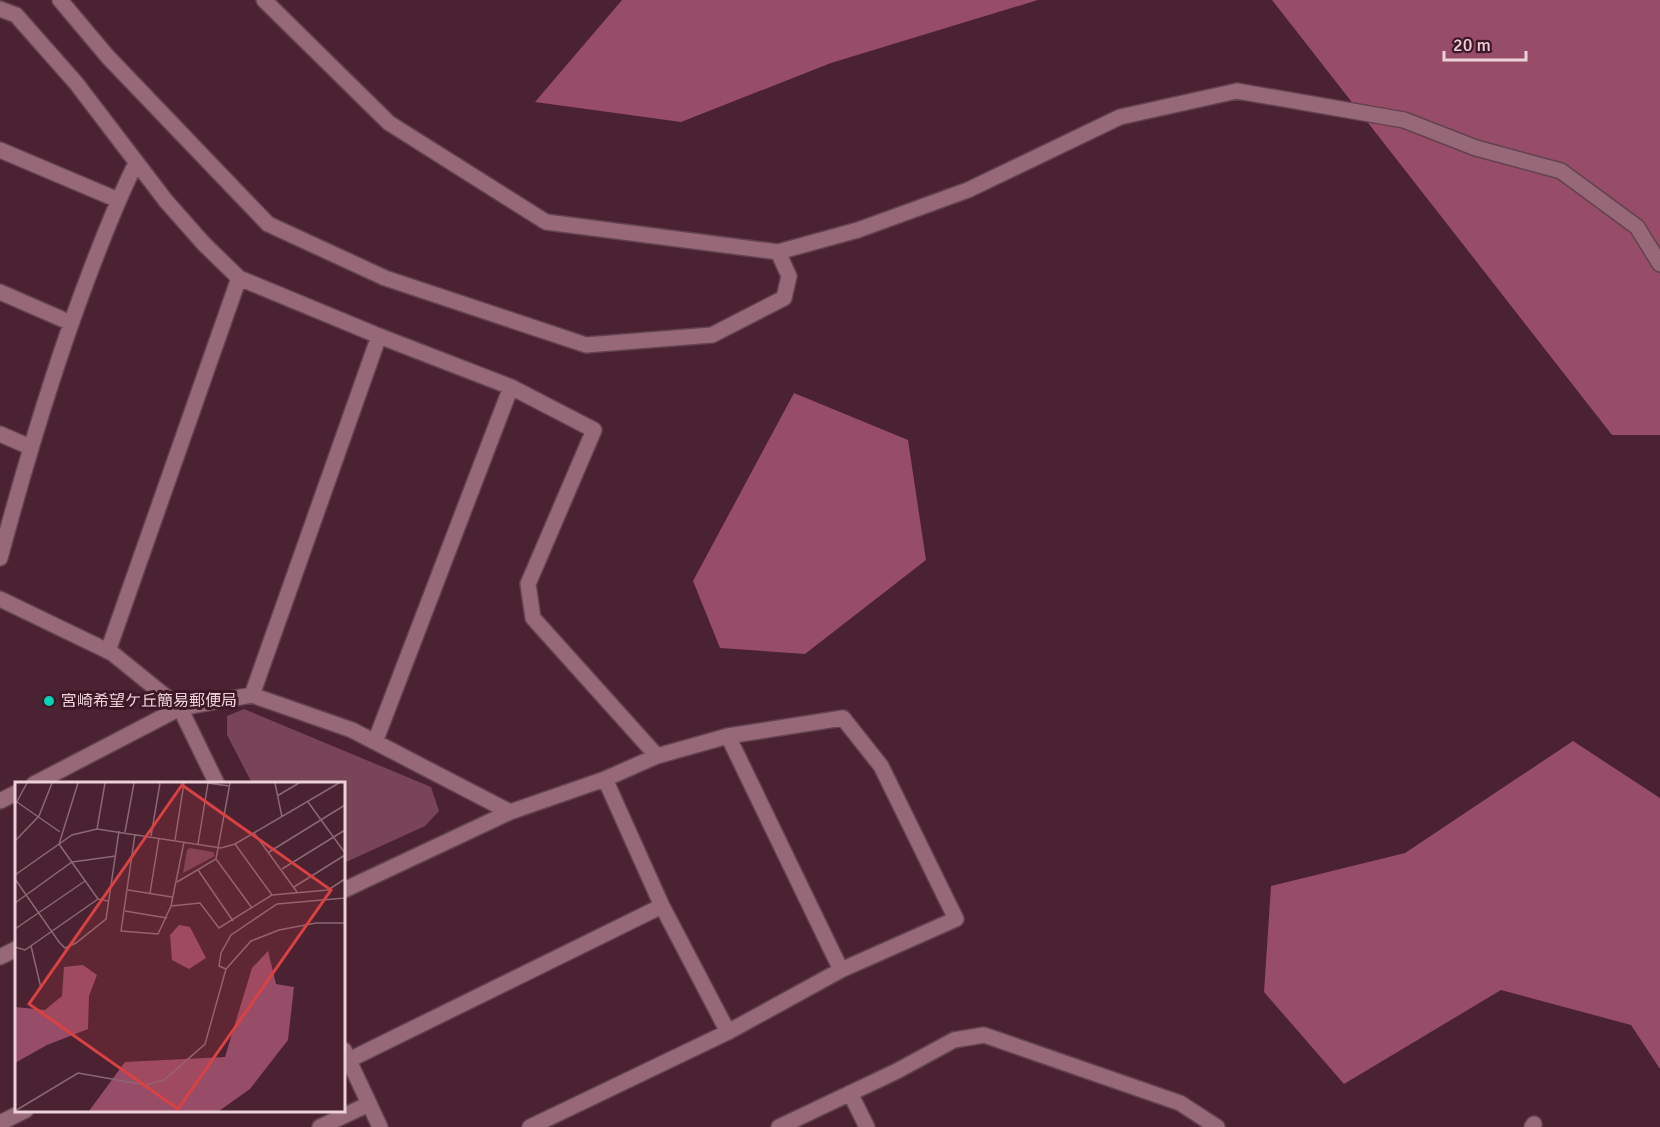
<svg xmlns="http://www.w3.org/2000/svg" width="1660" height="1127" font-family="Signika,'Noto Sans JP',sans-serif">
	<style>
		.green { fill: #7a4458 }
		.forest { fill: #974c68 }
		.lines { fill: none; stroke-linecap: round; stroke-linejoin: round }
		.minor-casing { stroke: #63424f; stroke-width: 18 }
		.tertiary-casing { stroke: #63424f; stroke-width: 18 }
		.minor { stroke: #966878; stroke-width: 15 }
		.tertiary { stroke: #966878; stroke-width: 15 }
		.poi-dot { fill: #01d5b6; stroke: #3e1827; stroke-width: 2 }
		.labels { text-anchor: middle; dominant-baseline: central; stroke-width: 6; stroke-linejoin: round; paint-order: stroke }
		.poi-label { font-size: 16px; fill: #ecd1d9; stroke: #3e1827; text-anchor: start }
		.inset-road { fill: none; stroke: #8b6874; stroke-width: 1.5 }
		.view { fill: #d94143; fill-opacity: 0.15; stroke: #d94143; stroke-width: 3 }
		.inset-edge { fill: none; stroke: #ecd1d9; stroke-width: 3 }
	</style>
	<rect width="100%" height="100%" fill="#4a2231"/>
	<path class="green" d="M244 709 431 787 439 811 425 826 344 863V784L252 783 227 735V716Z"/>
	<path class="forest" d="M622 0H1038L831 63 681 122 535 102Z
		M1272 0H1660V435H1612Z
		M794 393 908 440 926 560 805 654 720 648 693 581Z
		M1573 741 1660 798V1069L1631 1025 1501 990 1344 1084 1264 992 1271 886 1405 853Z"/>
	<g class="lines">
		<g class="minor-casing">
			<path id="minor" d="M60 0 108 57 268 224 385 278 586 345 712 335 784 298 789 276 778 252 858 230 968 190 1120 117 1237 91 1404 120 1476 148 1561 171 1637 227 1660 264
				M264 0 389 123 546 222 778 252
				M0 9 16 15 76 83 166 201 204 244 239 278 379 336 511 387 594 430 528 584 533 618 657 756
				M0 150 118 200
				M0 292 71 323
				M0 434 30 447
				M0 558C26 461 54 366 90 272 104 235 118 199 136 163
				M108 651 239 278
				M252 695 379 336
				M728 736 841 970
				M375 742 511 387
				M605 779 662 906 728 1032
				M34 784 180 708 252 695 352 730 510 812
				M0 801 16 793
				M344 890 510 812 605 779 657 756 728 736 843 718 881 766 956 919 841 970 728 1032 530 1127
				M0 957 16 949
				M349 1060 662 906
				M850 1093 867 1127
				M0 1123 26 1110
				M320 1127 369 1104
				M779 1127 897 1071 954 1040 984 1035 1180 1103 1217 1127
				M1532 1127 1534 1124"/>
		</g>
		<g class="tertiary-casing">
			<path id="tertiary" d="M0 599 112 653 180 708 217 784
				M344 1050 380 1127"/>
		</g>
		<use href="#minor" class="minor"/>
		<use href="#tertiary" class="tertiary"/>
	</g>
	<circle class="poi-dot" cx="49" cy="701" r="6"/>
	<g class="labels">
		<g class="poi-label">
			<text x="61" y="701">宮崎希望ケ丘簡易郵便局</text>
		</g>
	</g>
	<g transform="translate(15 782)">
		<rect width="330" height="330" fill="#4a2231"/>
		<path d="M175 66 198 70 200 74 168 91 172 68Z" fill="#7a4458"/>
		<path d="M164 143 175 145 191 176 174 187 157 178 155 153ZM253 169 261 202 279 205 273 258 235 307 204 329H74L110 280 210 275 237 186ZM68 183 82 193 74 214 73 247 32 263 0 281V225L30 228 47 214 49 185Z" fill="#974c68"/>
		<path class="inset-road" d="M63 1 44 62 83 117 93 119M192 1 215 4M260 1 267 35M262 14 284 1M2 20 45 50M293 20 330 71M0 23 12 1M82 47 90 1M110 50 119 1M239 51 282 110M120 52 106 149 143 152 156 124 169 60M136 54 145 1M160 58 169 1M0 59 24 34 37 1M183 62 193 1M220 62 257 113M254 70 330 23M201 77 237 126M267 87 330 48M183 88 218 139M0 93 57 53 82 47 206 66 220 62 324 1M0 97 44 160 50 166 61 161 91 137 104 49M162 100 201 77 215 1M279 105 330 73M113 108 157 115M135 111 144 56M0 121 57 80 101 74M156 124 185 121 204 146 257 113 313 108 330 97M110 129 152 136M0 147 70 99M16 164 26 206M0 165 10 168 83 117M211 187 236 159 264 148 301 141H330M0 329 63 291 131 303 149 298 190 262 211 187 204 184 206 171 216 153 262 122 330 116"/>
		<path class="view" d="M167 3 316 108 163 327 14 222Z"/>
		<rect width="330" height="330" class="inset-edge"/>
	</g>
	<path d="M1444 51v9h82v-9" fill="none" stroke="#ecd1d9" stroke-width="3"/>
	<text x="1453" y="51" font-size="18" fill="#ecd1d9" stroke="#3e1827" stroke-width="4.5" paint-order="stroke">20 m</text>
</svg>
